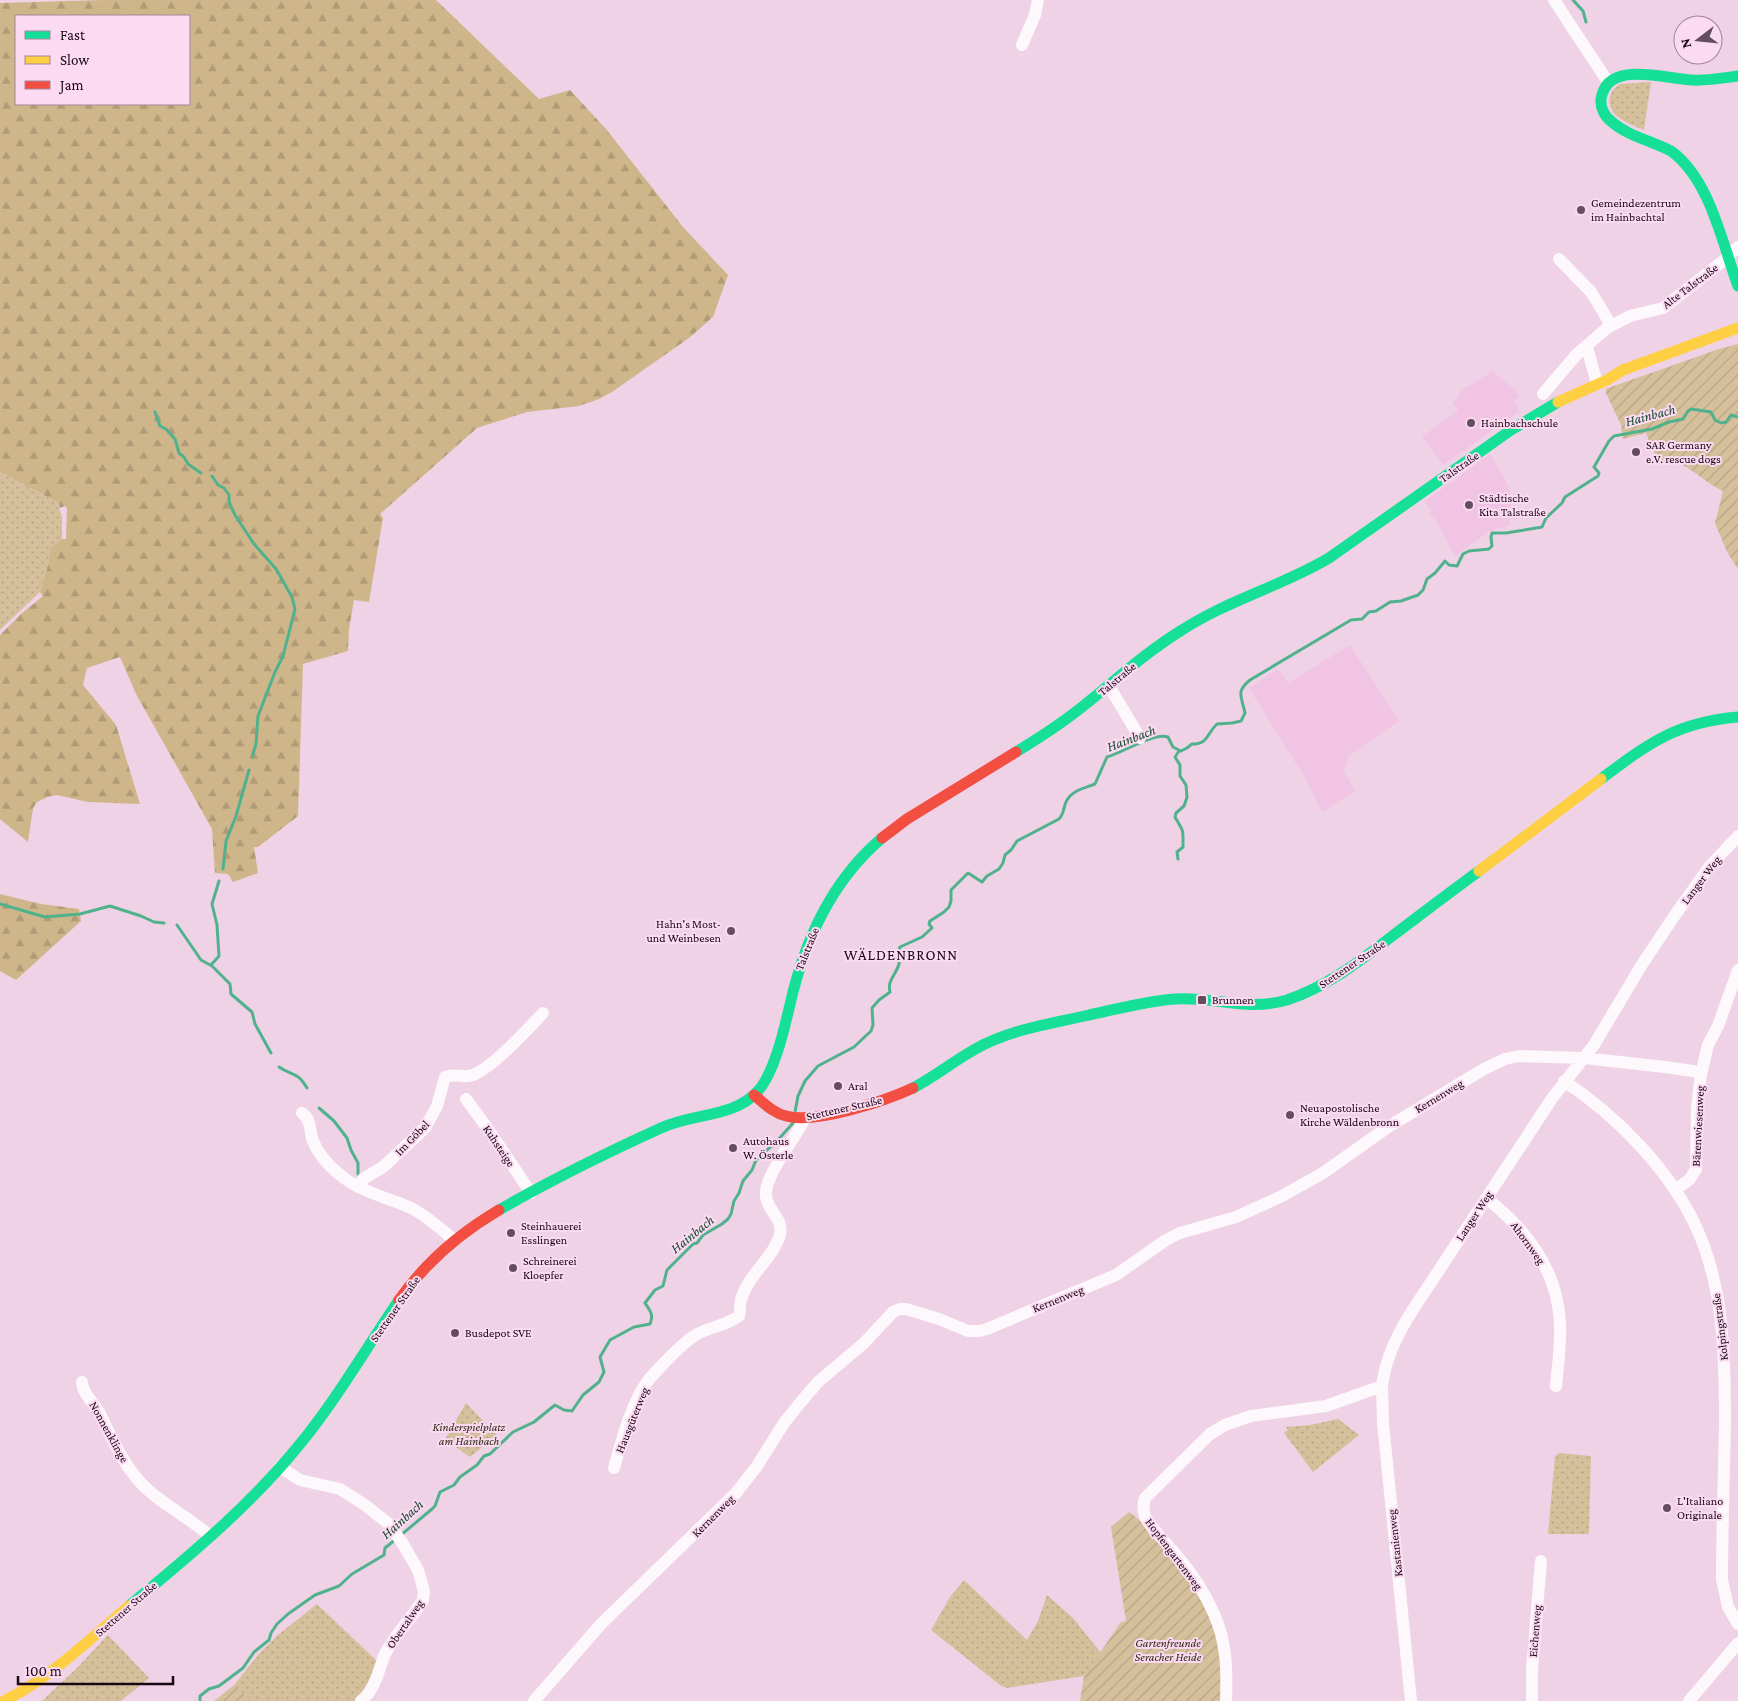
<svg xmlns="http://www.w3.org/2000/svg" width="1738" height="1701" font-family="'Crimson Pro',serif">
	<style>
		.built { fill: #f2c4e4 }
		.grass { fill: url(#grass-dots) }
		.forest { fill: url(#forest-firs); fill-rule: evenodd }
		.garden { fill: url(#garden-furrows) }
		.lines { fill: none; stroke-linecap: round; stroke-linejoin: round }
		.stream { stroke: #50b28d; stroke-width: 3 }
		.street { stroke: #fdf8fb; stroke-width: 12 }
		.fast { stroke: #16e098; stroke-width: 11 }
		.slow { stroke: #ffcf43; stroke-width: 11 }
		.jam { stroke: #f24e42; stroke-width: 11 }
		.poi-dot { fill: #644e5e; stroke: #fcdaf1; stroke-width: 2 }
		.labels { text-anchor: middle; dominant-baseline: central; stroke-width: 4; stroke-linejoin: round; paint-order: stroke }
		.poi-label { font-size: 12px; fill: #190714; stroke: #fcdaf1; text-anchor: start }
		.street-label { font-size: 12px; fill: #190714; stroke: #fcdaf1 }
		.park-label { font-size: 12px; font-style: italic; fill: #2e2a15; stroke: #fcdaf1 }
		.water-label { font-size: 14px; font-style: italic; fill: #15492f; stroke: #fcdaf1 }
		.quarter-label { font-size: 15px; letter-spacing: 1px; fill: #190714; stroke: #fcdaf1 }
	</style>
	<defs>
		<pattern id="grass-dots" width="8" height="8" patternUnits="userSpaceOnUse" patternTransform="scale(1.25)"><rect width="8" height="8" fill="#d6c09c"/><path d="M2 2h.1M6 6h.1" fill="none" stroke="#b7a486" stroke-width="1.8" stroke-linecap="round"/></pattern>
		<pattern id="forest-firs" width="22" height="20" patternUnits="userSpaceOnUse" patternTransform="scale(1.25)"><rect width="22" height="20" fill="#ceb68a"/><path d="M5 1l3.5 6h-7zM16 11l3.5 6h-7z" fill="#b09b76"/></pattern>
		<pattern id="garden-furrows" width="10" height="10" patternUnits="userSpaceOnUse" patternTransform="scale(1.25)"><rect width="10" height="10" fill="#d6c09c"/><path d="M-1 1l2-2M0 10L10 0M9 11l2-2" fill="none" stroke="#b7a486"/></pattern>
	</defs>
	<rect width="100%" height="100%" fill="#efd2e6"/>
	<path class="built" d="M1493 371 1517 392 1519 397 1513 401 1520 411 1443 465 1422 437 1458 410 1453 403 1462 390Z
		M1490 454 1496 463 1509 488 1511 500 1510 525 1490 531 1455 556 1438 524 1429 513 1432 511 1424 502Z
		M1350 645 1399 721 1349 756 1344 771 1355 791 1322 812 1307 781 1249 688 1278 669 1288 683Z"/>
	<path class="grass" d="M1651 82 1644 130C1629 123 1606 117 1610 96 1612 91 1615 87 1620 84Z
		M0 472 57 502 62 517V539L50 548 48 565 40 592 0 630Z
		M466 1403 497 1435 470 1457 446 1440V1438Z
		M1338 1419 1359 1435 1313 1472 1284 1433 1288 1430 1286 1427 1310 1425Z
		M1559 1453 1591 1456 1589 1534H1548L1555 1456Z
		M964 1580 1027 1640 1038 1621 1047 1595 1073 1618 1101 1653 1084 1676 1007 1688 1000 1685 931 1630 950 1597Z
		M317 1604 379 1663 357 1701H251L234 1685 259 1654 278 1635Z
		M108 1635 149 1678 121 1701H42L78 1667Z"/>
	<path class="forest" d="M104 0H436L539 99 570 90 606 129 683 227 728 275 713 317 689 338 612 392 599 399 579 406 527 412 477 428 380 514 383 518 369 602 354 600 349 629 348 651 303 664 298 816 258 847H254L258 873 233 882 228 874 215 873 212 829 136 694 120 657 87 668 83 685 116 725 140 804 88 802 57 795 48 797 37 802 33 808 28 842 0 819V635L21 614 43 596 40 592 48 565 50 548 62 539H66L67 509 65 506 60 508 57 502 0 472V3ZM16 16H189V104H16Z
		M0 894 41 904 79 909 81 921 16 980 0 971Z"/>
	<path class="garden" d="M1738 344V569L1727 552 1715 523 1723 491C1707 484 1696 471 1680 464 1673 461 1664 463 1658 457 1652 452 1649 440 1646 433L1623 439 1621 425 1606 393V389L1614 386 1719 349Z
		M1129 1512C1140 1519 1147 1529 1156 1539 1185 1571 1209 1605 1220 1647 1223 1662 1221 1685 1221 1701H1080L1084 1676 1121 1622 1126 1621 1111 1527Z
		M234 1685 251 1701H214Z"/>
	<g class="lines">
		<path class="stream" d="M1573 0 1583 11 1586 22
			M155 412 160 426 166 429 175 439 179 453 184 457 188 464 201 473
			M212 476 218 485 224 488 229 495V502L235 515 254 544 276 569 292 597 295 609 283 656 275 672 258 716 256 744 252 757
			M1178 859 1177 852 1183 847C1183 828 1184 833 1175 817L1176 813 1184 806 1187 797 1186 785 1180 776V765L1175 757 1179 751
			M223 869 226 841 236 816 249 770
			M0 904 45 917 80 914 110 906 141 916 154 922 164 923
			M177 925 201 960 212 966 230 984 231 994 252 1012 255 1024 271 1053
			M211 965 219 956 217 925 212 904 219 881
			M279 1067C292 1076 297 1071 307 1088
			M319 1108 334 1121 347 1138 351 1150 358 1163V1174
			M795 1112 798 1096 805 1081 818 1066 854 1047 871 1031 873 1025 872 1008 879 1000 890 992C887 980 896 975 899 964 900 958 897 953 900 947L922 937 932 928 929 924 930 921 944 912 949 907 951 901V890L968 873 982 882 987 876 999 869 1003 863 1005 855 1011 850 1017 841 1059 819C1065 813 1063 806 1067 800 1073 790 1085 788 1095 784L1107 757C1122 753 1154 732 1168 737L1173 747 1181 751 1187 748 1192 744C1209 744 1206 734 1217 724L1232 723 1241 721 1245 713C1242 697 1235 692 1250 680L1351 620 1362 619 1369 612 1376 611 1390 602 1401 601 1418 595 1423 590 1427 579 1435 573 1445 561 1449 565 1457 566 1463 554 1469 551 1489 549 1492 546 1491 537 1492 533H1506L1542 527 1546 518 1562 503 1565 497 1598 476 1599 473 1594 467 1609 441 1614 436 1652 429 1669 422 1683 419 1688 411 1691 409 1711 412 1715 420 1721 423 1726 422 1731 415 1738 417
			M401 1535 432 1509 435 1506 440 1492 454 1485 460 1477 477 1465 484 1456 490 1454 513 1432 534 1422 555 1405 564 1410 572 1411 583 1395 599 1382 604 1372 600 1357 610 1340 634 1327 650 1324C654 1314 650 1311 645 1303L655 1290 663 1286 667 1270 693 1244 697 1243 703 1235 722 1224 728 1219 731 1214 734 1201 739 1193 743 1181 752 1170 756 1160 777 1141 793 1123
			M200 1701V1696L209 1689 219 1686 243 1668 254 1652 269 1640 271 1633 277 1624 288 1614 315 1595 339 1586 352 1574 384 1555 385 1548 396 1539"/>
		<path class="street" d="M1554 0 1608 82
			M1022 45 1035 15 1038 0
			M1559 259 1591 292 1611 325
			M1587 347 1597 384
			M1543 394 1577 354 1607 328 1630 316 1663 308 1723 261 1738 247
			M1109 686 1140 738
			M1564 1081C1617 1116 1671 1171 1697 1229 1724 1289 1725 1356 1725 1422 1724 1475 1722 1528 1722 1580L1728 1607 1738 1624
			M466 1099 488 1129 531 1193
			M302 1113C312 1120 309 1131 313 1141 318 1154 328 1165 339 1174 360 1192 386 1197 411 1208 427 1216 441 1229 454 1240
			M358 1187 363 1179 383 1167 425 1128 437 1106 445 1077C456 1072 465 1080 475 1074 496 1064 526 1031 543 1013
			M1675 1190 1690 1179 1696 1169 1697 1108 1701 1074 1708 1045 1718 1026 1738 970
			M1486 1198C1526 1229 1558 1271 1560 1324 1561 1344 1558 1365 1556 1386
			M82 1382C82 1393 94 1403 99 1412 113 1440 124 1468 148 1490 167 1507 191 1519 210 1536
			M1382 1386 1383 1423 1411 1701
			M280 1467 300 1480 340 1489 365 1505 389 1524 403 1544 418 1570 424 1591 423 1600C412 1618 395 1634 385 1654 378 1671 376 1689 361 1701
			M614 1468C621 1443 631 1404 647 1382 652 1375 659 1369 665 1362 674 1353 683 1343 694 1336 708 1327 726 1326 739 1316 741 1310 739 1303 742 1297 749 1274 773 1258 780 1235 784 1218 767 1211 766 1196 764 1175 796 1138 805 1118
			M534 1701 601 1624 736 1493 757 1466 784 1423 800 1403 818 1382 864 1343 893 1312 900 1309H906L939 1319 968 1331H980L987 1329 1116 1275 1166 1240 1180 1233 1236 1217 1282 1196 1323 1173 1388 1127 1484 1069 1505 1059 1519 1056 1584 1058 1665 1067 1693 1071 1701 1074
			M1226 1701C1227 1670 1227 1643 1214 1614 1204 1590 1189 1569 1172 1550 1163 1539 1151 1529 1145 1516 1143 1510 1143 1504 1145 1498L1210 1434 1225 1425 1251 1416 1326 1406 1382 1386C1386 1356 1398 1333 1414 1308L1553 1097 1594 1045 1641 966 1675 915 1710 866 1738 836
			M1532 1701V1670L1541 1561
			M1689 1701 1738 1643"/>
		<path class="fast" d="M1738 76C1723 78 1707 81 1692 80 1665 79 1607 59 1601 99 1600 108 1605 117 1612 122 1628 136 1652 141 1671 151 1710 179 1722 243 1738 286
			M1016 752C1039 738 1062 723 1082 707 1115 681 1146 652 1182 630 1228 600 1282 586 1329 558L1511 430 1558 402
			M1601 779C1649 743 1677 722 1738 717
			M913 1088C938 1075 961 1055 987 1043 1019 1028 1055 1023 1089 1015 1118 1009 1146 1001 1175 999 1215 996 1245 1012 1287 1000 1326 987 1359 962 1391 937 1420 915 1449 893 1479 871
			M499 1210C551 1180 606 1153 661 1128 692 1113 734 1118 758 1091 777 1069 786 1020 793 992 808 933 836 877 882 838
			M129 1606C189 1556 250 1506 300 1444 337 1399 366 1348 399 1300"/>
		<path class="slow" d="M1558 402 1607 380 1623 370 1738 328
			M1479 871 1601 779
			M4 1701C51 1677 89 1640 129 1606"/>
		<path class="jam" d="M882 838 907 819 1016 752
			M754 1095C764 1103 773 1113 786 1116 816 1124 885 1101 913 1088
			M399 1300C425 1263 460 1233 499 1210"/>
	</g>
	<g class="poi-dot">
		<circle cx="1581" cy="210" r="5"/>
		<circle cx="1471" cy="423" r="5"/>
		<circle cx="1636" cy="452" r="5"/>
		<circle cx="1469" cy="505" r="5"/>
		<circle cx="731" cy="931" r="5"/>
		<rect x="1197" y="995" width="10" height="10" rx="2.5"/>
		<circle cx="838" cy="1086" r="5"/>
		<circle cx="1290" cy="1115" r="5"/>
		<circle cx="733" cy="1148" r="5"/>
		<circle cx="511" cy="1233" r="5"/>
		<circle cx="513" cy="1268" r="5"/>
		<circle cx="455" cy="1333" r="5"/>
		<circle cx="1667" cy="1508" r="5"/>
	</g>
	<g class="labels">
		<g class="poi-label">
			<text x="1591" y="203">Gemeindezentrum<tspan x="1591" dy="14">im Hainbachtal</tspan></text>
			<text x="1481" y="423">Hainbachschule</text>
			<text x="1646" y="445">SAR Germany<tspan x="1646" dy="14">e.V. rescue dogs</tspan></text>
			<text x="1479" y="498">Städtische<tspan x="1479" dy="14">Kita Talstraße</tspan></text>
			<text x="721" y="924" text-anchor="end">Hahn's Most-<tspan x="721" dy="14">und Weinbesen</tspan></text>
			<text x="1212" y="1000">Brunnen</text>
			<text x="848" y="1086">Aral</text>
			<text x="1300" y="1108">Neuapostolische<tspan x="1300" dy="14">Kirche Wäldenbronn</tspan></text>
			<text x="743" y="1141">Autohaus<tspan x="743" dy="14">W. Österle</tspan></text>
			<text x="521" y="1226">Steinhauerei<tspan x="521" dy="14">Esslingen</tspan></text>
			<text x="523" y="1261">Schreinerei<tspan x="523" dy="14">Kloepfer</tspan></text>
			<text x="465" y="1333">Busdepot SVE</text>
			<text x="1677" y="1501">L'Italiano<tspan x="1677" dy="14">Originale</tspan></text>
		</g>
		<g class="street-label">
			<text transform="translate(1690 286) rotate(-37)">Alte Talstraße</text>
			<text transform="translate(1459 467) rotate(-35)">Talstraße</text>
			<text transform="translate(1117 679) rotate(-40)">Talstraße</text>
			<text transform="translate(1701 880) rotate(-53)">Langer Weg</text>
			<text transform="translate(807 949) rotate(-68)">Talstraße</text>
			<text transform="translate(1352 964) rotate(-34)">Stettener Straße</text>
			<text transform="translate(1439 1096) rotate(-31)">Kernenweg</text>
			<text transform="translate(844 1108) rotate(-13)">Stettener Straße</text>
			<text transform="translate(1698 1126) rotate(-87)">Bärenwiesenweg</text>
			<text transform="translate(412 1138) rotate(-46)">Im Göbel</text>
			<text transform="translate(499 1146) rotate(56)">Kuhsteige</text>
			<text transform="translate(1474 1216) rotate(-57)">Langer Weg</text>
			<text transform="translate(1528 1243) rotate(54)">Ahornweg</text>
			<text transform="translate(1058 1299) rotate(-22)">Kernenweg</text>
			<text transform="translate(395 1309) rotate(-55)">Stettener Straße</text>
			<text transform="translate(1720 1327) rotate(-97)">Kolpingstraße</text>
			<text transform="translate(632 1420) rotate(-68)">Hausgüterweg</text>
			<text transform="translate(109 1432) rotate(61)">Nonnenklinge</text>
			<text transform="translate(713 1516) rotate(-45)">Kernenweg</text>
			<text transform="translate(1395 1543) rotate(-96)">Kastanienweg</text>
			<text transform="translate(1174 1554) rotate(53)">Hopfengartenweg</text>
			<text transform="translate(126 1609) rotate(-41)">Stettener Straße</text>
			<text transform="translate(405 1624) rotate(-56)">Obertalweg</text>
			<text transform="translate(1535 1631) rotate(-85)">Eichenweg</text>
		</g>
		<g class="park-label">
			<text x="469" y="1427">Kinderspielplatz<tspan x="469" dy="14">am Hainbach</tspan></text>
			<text x="1168" y="1643">Gartenfreunde<tspan x="1168" dy="14">Seracher Heide</tspan></text>
		</g>
		<g class="water-label">
			<text transform="translate(1650 415) rotate(-15)">Hainbach</text>
			<text transform="translate(1131 738) rotate(-21)">Hainbach</text>
			<text transform="translate(692 1234) rotate(-39)">Hainbach</text>
			<text transform="translate(402 1519) rotate(-42)">Hainbach</text>
		</g>
		<g class="quarter-label">
			<text x="901" y="955">WÄLDENBRONN</text>
		</g>
	</g>
	<rect x="15" y="15" width="175" height="90" fill="#fcdaf1" stroke="#a18699"/>
	<rect x="25" y="31" width="25" height="8" fill="#16e098" stroke="#a18699"/>
	<text x="60" y="40" font-size="15" fill="#190714">Fast</text>
	<rect x="25" y="56" width="25" height="8" fill="#ffcf43" stroke="#a18699"/>
	<text x="60" y="65" font-size="15" fill="#190714">Slow</text>
	<rect x="25" y="81" width="25" height="8" fill="#f24e42" stroke="#a18699"/>
	<text x="60" y="90" font-size="15" fill="#190714">Jam</text>
	<g transform="translate(1698 40) rotate(254)"><circle r="24" fill="#fcdaf1" stroke="#a18699"/>
	<path d="M0-4L9 19L0 12L-9 19Z" fill="#644e5e"/>
	<text y="-8" font-size="14" font-weight="bold" text-anchor="middle" fill="#190714">N</text>
	</g>
	<path d="M18 1676v8h155v-8" fill="none" stroke="#190714" stroke-width="2.5"/>
	<text x="25" y="1676" font-size="15" fill="#190714" stroke="#fcdaf1" stroke-width="4" paint-order="stroke">100 m</text>
</svg>
